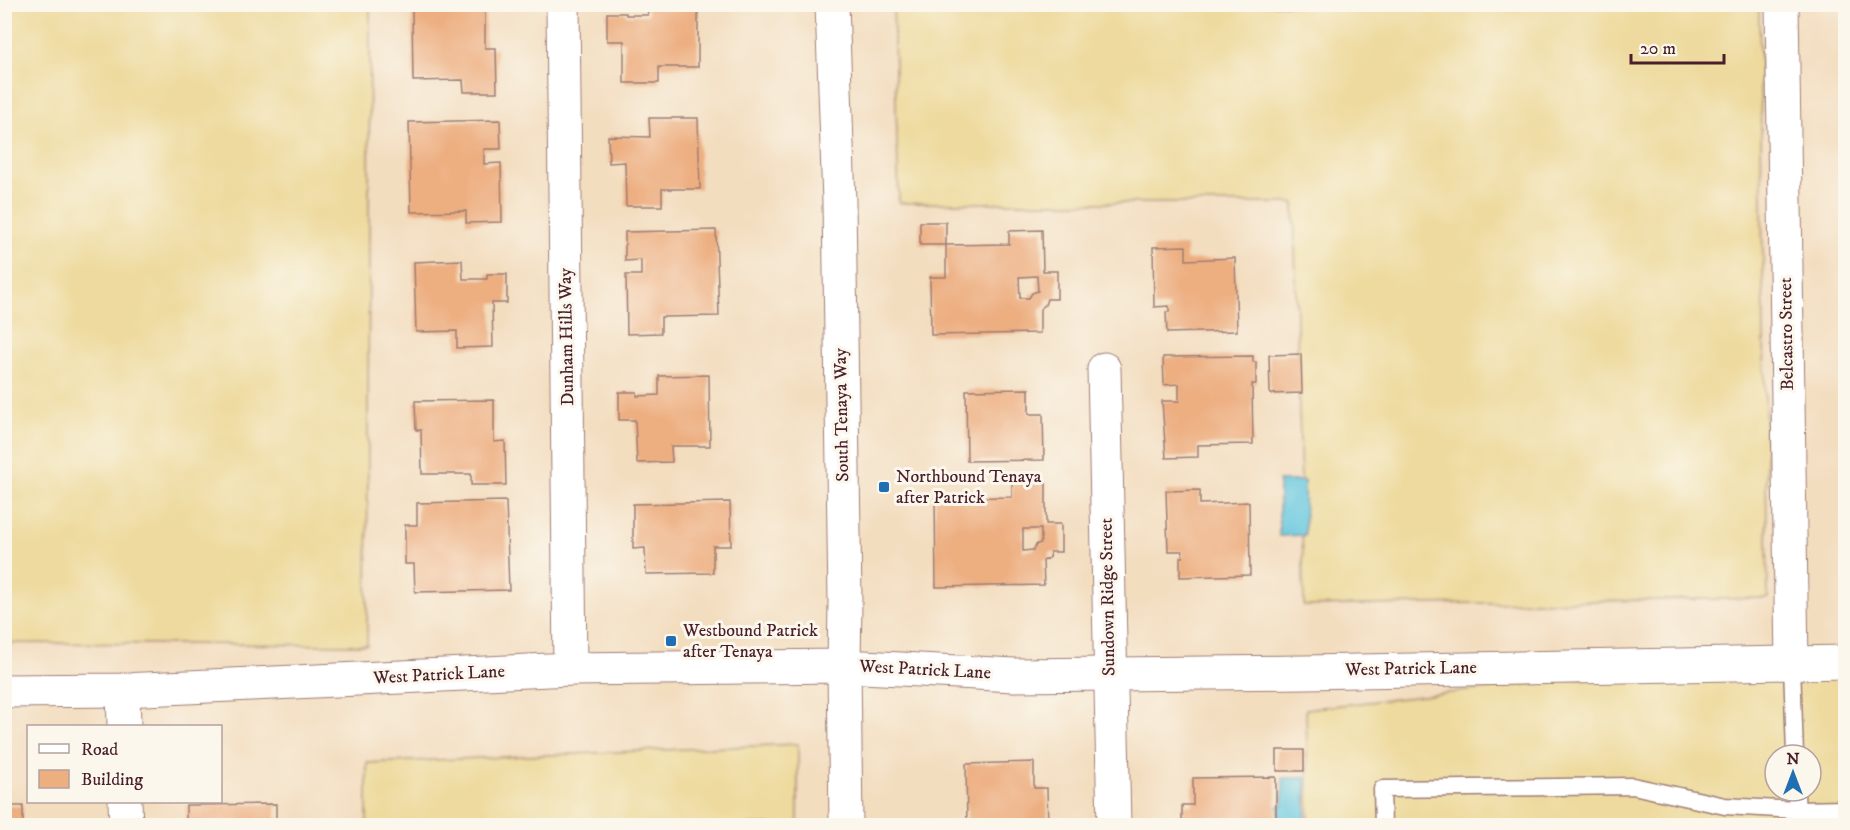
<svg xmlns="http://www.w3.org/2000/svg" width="1850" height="830" font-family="'IM FELL DW Pica',serif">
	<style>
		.sand { fill: #eeda9e; stroke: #9c7c64; stroke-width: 1.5; fill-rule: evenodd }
		.water { fill: #61c6df; stroke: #567285; stroke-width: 1.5 }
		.building { fill: #edae80; fill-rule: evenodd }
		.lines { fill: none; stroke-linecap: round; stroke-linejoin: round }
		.lane-casing { stroke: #9e7e75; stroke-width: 19 }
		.street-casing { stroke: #9e7e75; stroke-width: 35 }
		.secondary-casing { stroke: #9e7e75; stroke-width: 35 }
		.lane { stroke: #fff; stroke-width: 16 }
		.street { stroke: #fff; stroke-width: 33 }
		.secondary { stroke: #fff; stroke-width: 33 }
		.poi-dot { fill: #1f6fb2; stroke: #fbf7ec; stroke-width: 2 }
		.labels { text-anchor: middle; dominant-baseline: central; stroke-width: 6; stroke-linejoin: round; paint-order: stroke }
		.street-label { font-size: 18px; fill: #4a1f2b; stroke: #fbf7ec }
		.poi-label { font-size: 18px; fill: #4a1f2b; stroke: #fbf7ec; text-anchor: start }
	</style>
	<rect width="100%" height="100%" fill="#fbf7ec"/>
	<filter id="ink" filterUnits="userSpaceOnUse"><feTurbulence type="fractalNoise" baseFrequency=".0167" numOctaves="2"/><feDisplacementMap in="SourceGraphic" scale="12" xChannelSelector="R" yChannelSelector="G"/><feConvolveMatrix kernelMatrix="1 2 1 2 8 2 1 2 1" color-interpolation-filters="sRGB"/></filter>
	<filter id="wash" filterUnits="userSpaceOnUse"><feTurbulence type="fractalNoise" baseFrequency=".008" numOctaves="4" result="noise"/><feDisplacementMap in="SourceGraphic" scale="24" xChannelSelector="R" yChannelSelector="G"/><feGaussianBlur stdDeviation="1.35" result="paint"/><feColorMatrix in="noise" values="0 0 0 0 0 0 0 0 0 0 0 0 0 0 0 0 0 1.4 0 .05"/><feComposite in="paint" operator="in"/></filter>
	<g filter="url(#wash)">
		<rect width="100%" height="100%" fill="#f3ddbf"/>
		<path class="sand" d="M5 4 370 5 367 645 5 643Z
			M893 5H1759L1768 598 1304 606 1294 203H899Z
			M1845 669V825H1309L1306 709 1628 673ZM1775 755H1811V791H1775Z
			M798 744V825H367V763Z"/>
		<path class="water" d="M1279 481H1304L1305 535 1279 536Z
			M1283 778H1306V825H1283V819H1279V806L1283 805Z"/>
		<g id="blocks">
			<path class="building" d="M647 4H698V67H659V83H624V41H607V13H626V15H648Z
				M485 8V48H496L497 92H464L463 80 413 81 412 9Z
				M649 118H698L700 189H662V206H626L625 162 609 163 608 136 650 137Z
				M500 120 501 149H484V164L501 163 502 222 466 223V211L411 212 409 122Z
				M920 222H946V245H920Z
				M716 230 719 316 661 317V333L627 334 626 275H641V260L625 261V232Z
				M1042 230 1043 271H1057V299H1047L1045 305 1040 309V333L931 335 930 277H946V245L1009 244V231ZM1037 276 1038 291 1032 293 1029 298H1020L1019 277Z
				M1186 246V260L1235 258 1237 331 1167 333 1166 312H1169V306L1154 307 1153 247Z
				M462 260 463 279H487V274H507V303H492L493 347 457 348V331L416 332 414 262Z
				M1301 354 1302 393 1270 394 1269 355Z
				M1253 356V362H1256V384H1252L1253 444 1198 445V457L1166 458 1162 401H1179V384L1164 385 1163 357Z
				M709 375 710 446H671L672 462 637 463 635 420H619V392H637V396L659 395V376Z
				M1029 389V414H1043L1044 460 967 461 966 390Z
				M494 400V442L505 441 506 485H471V474H422L421 430H416L415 401Z
				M1012 483H1046V524H1061V552H1050L1049 558 1043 561 1044 585 936 587 935 498 1012 497ZM1023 529H1041V543L1037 544 1033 550 1023 551Z
				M1200 490V504L1249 502 1250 575 1180 577V557H1183L1182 551H1168L1166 491Z
				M506 501 509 590 415 592 414 564H405V525H417V503Z
				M730 502 731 546H713V573L646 574 645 548 633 549V504Z
				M1277 750H1304V771H1277Z
				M1034 762V788H1047L1048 826H967L966 764Z
				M1276 777V826H1182V805H1193V778Z
				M276 804V826H186V805Z
				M4 806H23V826H4Z
				M48 822H67V826H48Z"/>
		</g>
	</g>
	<g filter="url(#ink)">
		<use href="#blocks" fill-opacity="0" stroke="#9e7e75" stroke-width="1.5"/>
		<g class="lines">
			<g class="lane-casing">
				<path id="lane" d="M1792 664 1795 755
					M1796 791 1797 826
					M1383 826 1382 789 1633 786 1725 806 1797 810 1846 809"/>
			</g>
			<g class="street-casing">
				<path id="street" d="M563 4 570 669
					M1782 4 1792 664
					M1104 369 1114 826
					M844 666 846 826
					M123 690 124 726
					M125 802 126 826"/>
			</g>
			<g class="secondary-casing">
				<path id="secondary" d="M832 4 839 202 845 601 844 666
					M4 691 123 690 570 669 844 666 1014 675 1305 672 1846 662"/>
			</g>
			<use href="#lane" class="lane"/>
			<use href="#street" class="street"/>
			<use href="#secondary" class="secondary"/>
		</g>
	</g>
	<g class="poi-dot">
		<rect x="878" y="481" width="12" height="12" rx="3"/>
		<rect x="665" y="635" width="12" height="12" rx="3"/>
	</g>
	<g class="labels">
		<g class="street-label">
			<text transform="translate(1787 334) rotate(-91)">Belcastro Street</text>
			<text transform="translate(567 337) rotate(-91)">Dunham Hills Way</text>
			<text transform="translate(842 415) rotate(-91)">South Tenaya Way</text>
			<text transform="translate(1108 597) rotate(-91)">Sundown Ridge Street</text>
			<text transform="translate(1411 669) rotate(-1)">West Patrick Lane</text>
			<text transform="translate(925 670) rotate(3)">West Patrick Lane</text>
			<text transform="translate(439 675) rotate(-3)">West Patrick Lane</text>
		</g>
		<g class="poi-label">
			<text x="896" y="477">Northbound Tenaya<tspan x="896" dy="21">after Patrick</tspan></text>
			<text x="683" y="631">Westbound Patrick<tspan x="683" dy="21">after Tenaya</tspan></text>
		</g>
	</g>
	<rect width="1850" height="830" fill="none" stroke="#fbf7ec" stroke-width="24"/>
	<rect x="27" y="725" width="195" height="78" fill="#fbf7ec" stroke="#b4a19f" stroke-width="1.5"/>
	<rect x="39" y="744" width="30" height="9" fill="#ffffff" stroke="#b4a19f" stroke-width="1.5"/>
	<text x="81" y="755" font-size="18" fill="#4a1f2b">Road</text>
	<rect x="39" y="770" width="30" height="18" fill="#edae80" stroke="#b4a19f" stroke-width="1.5"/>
	<text x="81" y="785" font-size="18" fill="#4a1f2b">Building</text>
	<g transform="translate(1793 773)"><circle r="28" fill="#fbf7ec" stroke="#b4a19f" stroke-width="1.5"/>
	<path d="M0-4.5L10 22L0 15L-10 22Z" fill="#1f6fb2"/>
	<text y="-9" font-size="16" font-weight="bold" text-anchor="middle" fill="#4a1f2b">N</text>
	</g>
	<path d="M1631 54v9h93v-9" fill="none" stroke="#4a1f2b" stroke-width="3"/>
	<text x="1640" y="54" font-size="18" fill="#4a1f2b" stroke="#fbf7ec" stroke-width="4.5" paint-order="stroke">20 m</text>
</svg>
